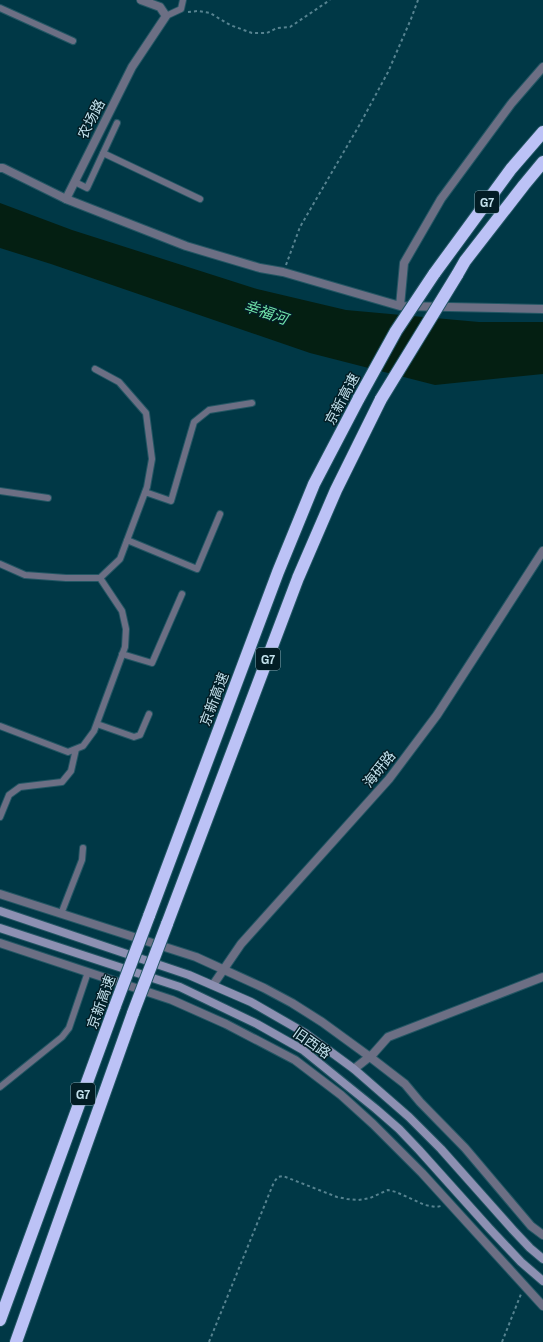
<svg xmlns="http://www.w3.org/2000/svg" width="543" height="1342" font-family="'Archivo Narrow','Noto Sans SC',sans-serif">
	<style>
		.water { fill: #041f12 }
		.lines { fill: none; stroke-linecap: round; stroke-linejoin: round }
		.service-casing { stroke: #235664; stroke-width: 8 }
		.minor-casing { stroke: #235664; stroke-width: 10 }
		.tertiary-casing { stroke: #235664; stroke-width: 10 }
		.secondary-casing { stroke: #235664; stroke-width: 10 }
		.motorway-casing { stroke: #235664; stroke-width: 14 }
		.path { stroke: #568390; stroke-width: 2; stroke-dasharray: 3 3; stroke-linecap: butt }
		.service { stroke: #6c6f84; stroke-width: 6 }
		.minor { stroke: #6c6f84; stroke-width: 8 }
		.tertiary { stroke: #6c6f84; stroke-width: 8 }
		.secondary { stroke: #8d90b2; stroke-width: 8 }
		.motorway { stroke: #bcc2f6; stroke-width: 12 }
		.motorway-bridge-casing { stroke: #235664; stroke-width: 14; stroke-linecap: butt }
		.motorway-bridge { stroke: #bcc2f6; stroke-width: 12 }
		.labels { text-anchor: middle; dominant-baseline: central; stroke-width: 3; stroke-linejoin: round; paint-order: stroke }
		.shield { fill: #021d25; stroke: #88a6b0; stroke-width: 1 }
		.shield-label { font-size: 13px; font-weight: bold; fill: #c2e1ec }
		.street-label { font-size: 14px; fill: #c2e1ec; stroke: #021d25 }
		.water-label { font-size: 15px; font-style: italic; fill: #72e5ab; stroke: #021d25 }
	</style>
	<rect width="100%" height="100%" fill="#003846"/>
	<path class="water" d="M0 203 72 230 257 289 346 310 479 322H543V374L435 385 310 353 51 264 0 248Z"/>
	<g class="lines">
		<g class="service-casing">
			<path id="service" d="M0 8 73 41
				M166 16 181 9 183 0
				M103 153 200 199
				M75 182 87 188 117 123
				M0 491 48 498
				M145 492 171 501 194 422 209 410 252 403
				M127 540 197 569 220 514
				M0 564 25 575 66 578H100L120 559 147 487 152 459 146 413 119 382 95 369
				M122 654 152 663 182 594
				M97 724 134 737 140 735 149 714
				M0 726 68 752 83 746 94 731 125 647 126 629 122 611 100 578
				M0 817 9 795 20 787 62 782 71 771 76 749
				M61 914 82 860 83 848
				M0 1087 62 1037 69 1028 88 972"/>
		</g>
		<g class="minor-casing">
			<path id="minor" d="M66 199 186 246 260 268 283 272 400 306 543 309
				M400 306 404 263 441 199 511 104 543 67
				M0 894 196 957 264 988 292 1003 322 1022 370 1057 405 1084 420 1102 465 1148 531 1226 543 1235
				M0 943 172 1000 226 1024 295 1060 341 1095 373 1124 422 1173 543 1306
				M354 1069 373 1054 388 1037 543 977"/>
		</g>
		<g class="tertiary-casing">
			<path id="tertiary" d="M0 168H3L66 199 132 67 166 16 160 7 141 0
				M213 985 241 944 389 779 437 715 543 551"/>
		</g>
		<g class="secondary-casing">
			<path id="secondary" d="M0 911 189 975 251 1002 305 1033 354 1069 409 1117 441 1149 513 1230 530 1248 543 1259
				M0 928 180 987 257 1024 303 1050 376 1109 399 1129 419 1150 489 1228 521 1262 543 1281"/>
		</g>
		<g class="motorway-casing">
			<path id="motorway" d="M434 274 511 169 543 132
				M457 275 465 261 524 185 543 162
				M149 916 278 572 314 484 359 398
				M167 924 298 578 336 490 381 399
				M0 1320 115 1006
				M16 1342 133 1013"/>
		</g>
		<path class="path" d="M188 12 198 11 210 13 230 25 252 33H267L277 28 290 27 330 0
			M286 265 300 227 360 124 388 72 411 19 418 0
			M209 1342 274 1182 278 1177 283 1176 337 1197 347 1199 358 1200 370 1198 388 1190 396 1192 425 1205 436 1207 441 1206
			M502 1342 521 1294"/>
		<use href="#service" class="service"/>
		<use href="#minor" class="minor"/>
		<use href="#tertiary" class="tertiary"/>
		<use href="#secondary" class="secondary"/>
		<use href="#motorway" class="motorway"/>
		<g class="motorway-bridge-casing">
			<path id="motorway-bridge" d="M359 398 396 331 434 274
				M381 399 457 275
				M115 1006 149 916
				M133 1013 167 924"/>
		</g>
		<use href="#motorway-bridge" class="motorway-bridge"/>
	</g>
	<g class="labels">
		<g class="shield">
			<rect x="475" y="191" width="24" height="22" rx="3"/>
			<rect x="256" y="648" width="24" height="22" rx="3"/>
			<rect x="71" y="1083" width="24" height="22" rx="3"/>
		</g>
		<g class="shield-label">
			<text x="487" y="202">G7</text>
			<text x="268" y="659">G7</text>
			<text x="83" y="1094">G7</text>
		</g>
		<g class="street-label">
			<text transform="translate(91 119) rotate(-63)">农场路</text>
			<text transform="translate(342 399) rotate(-62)">京新高速</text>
			<text transform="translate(214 699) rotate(-69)">京新高速</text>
			<text transform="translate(379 769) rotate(-51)">海研路</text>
			<text transform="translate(101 1002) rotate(-70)">京新高速</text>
			<text transform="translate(312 1043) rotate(35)">旧西路</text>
		</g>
		<g class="water-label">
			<text transform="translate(266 312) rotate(19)">幸福河</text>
		</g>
	</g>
</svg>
